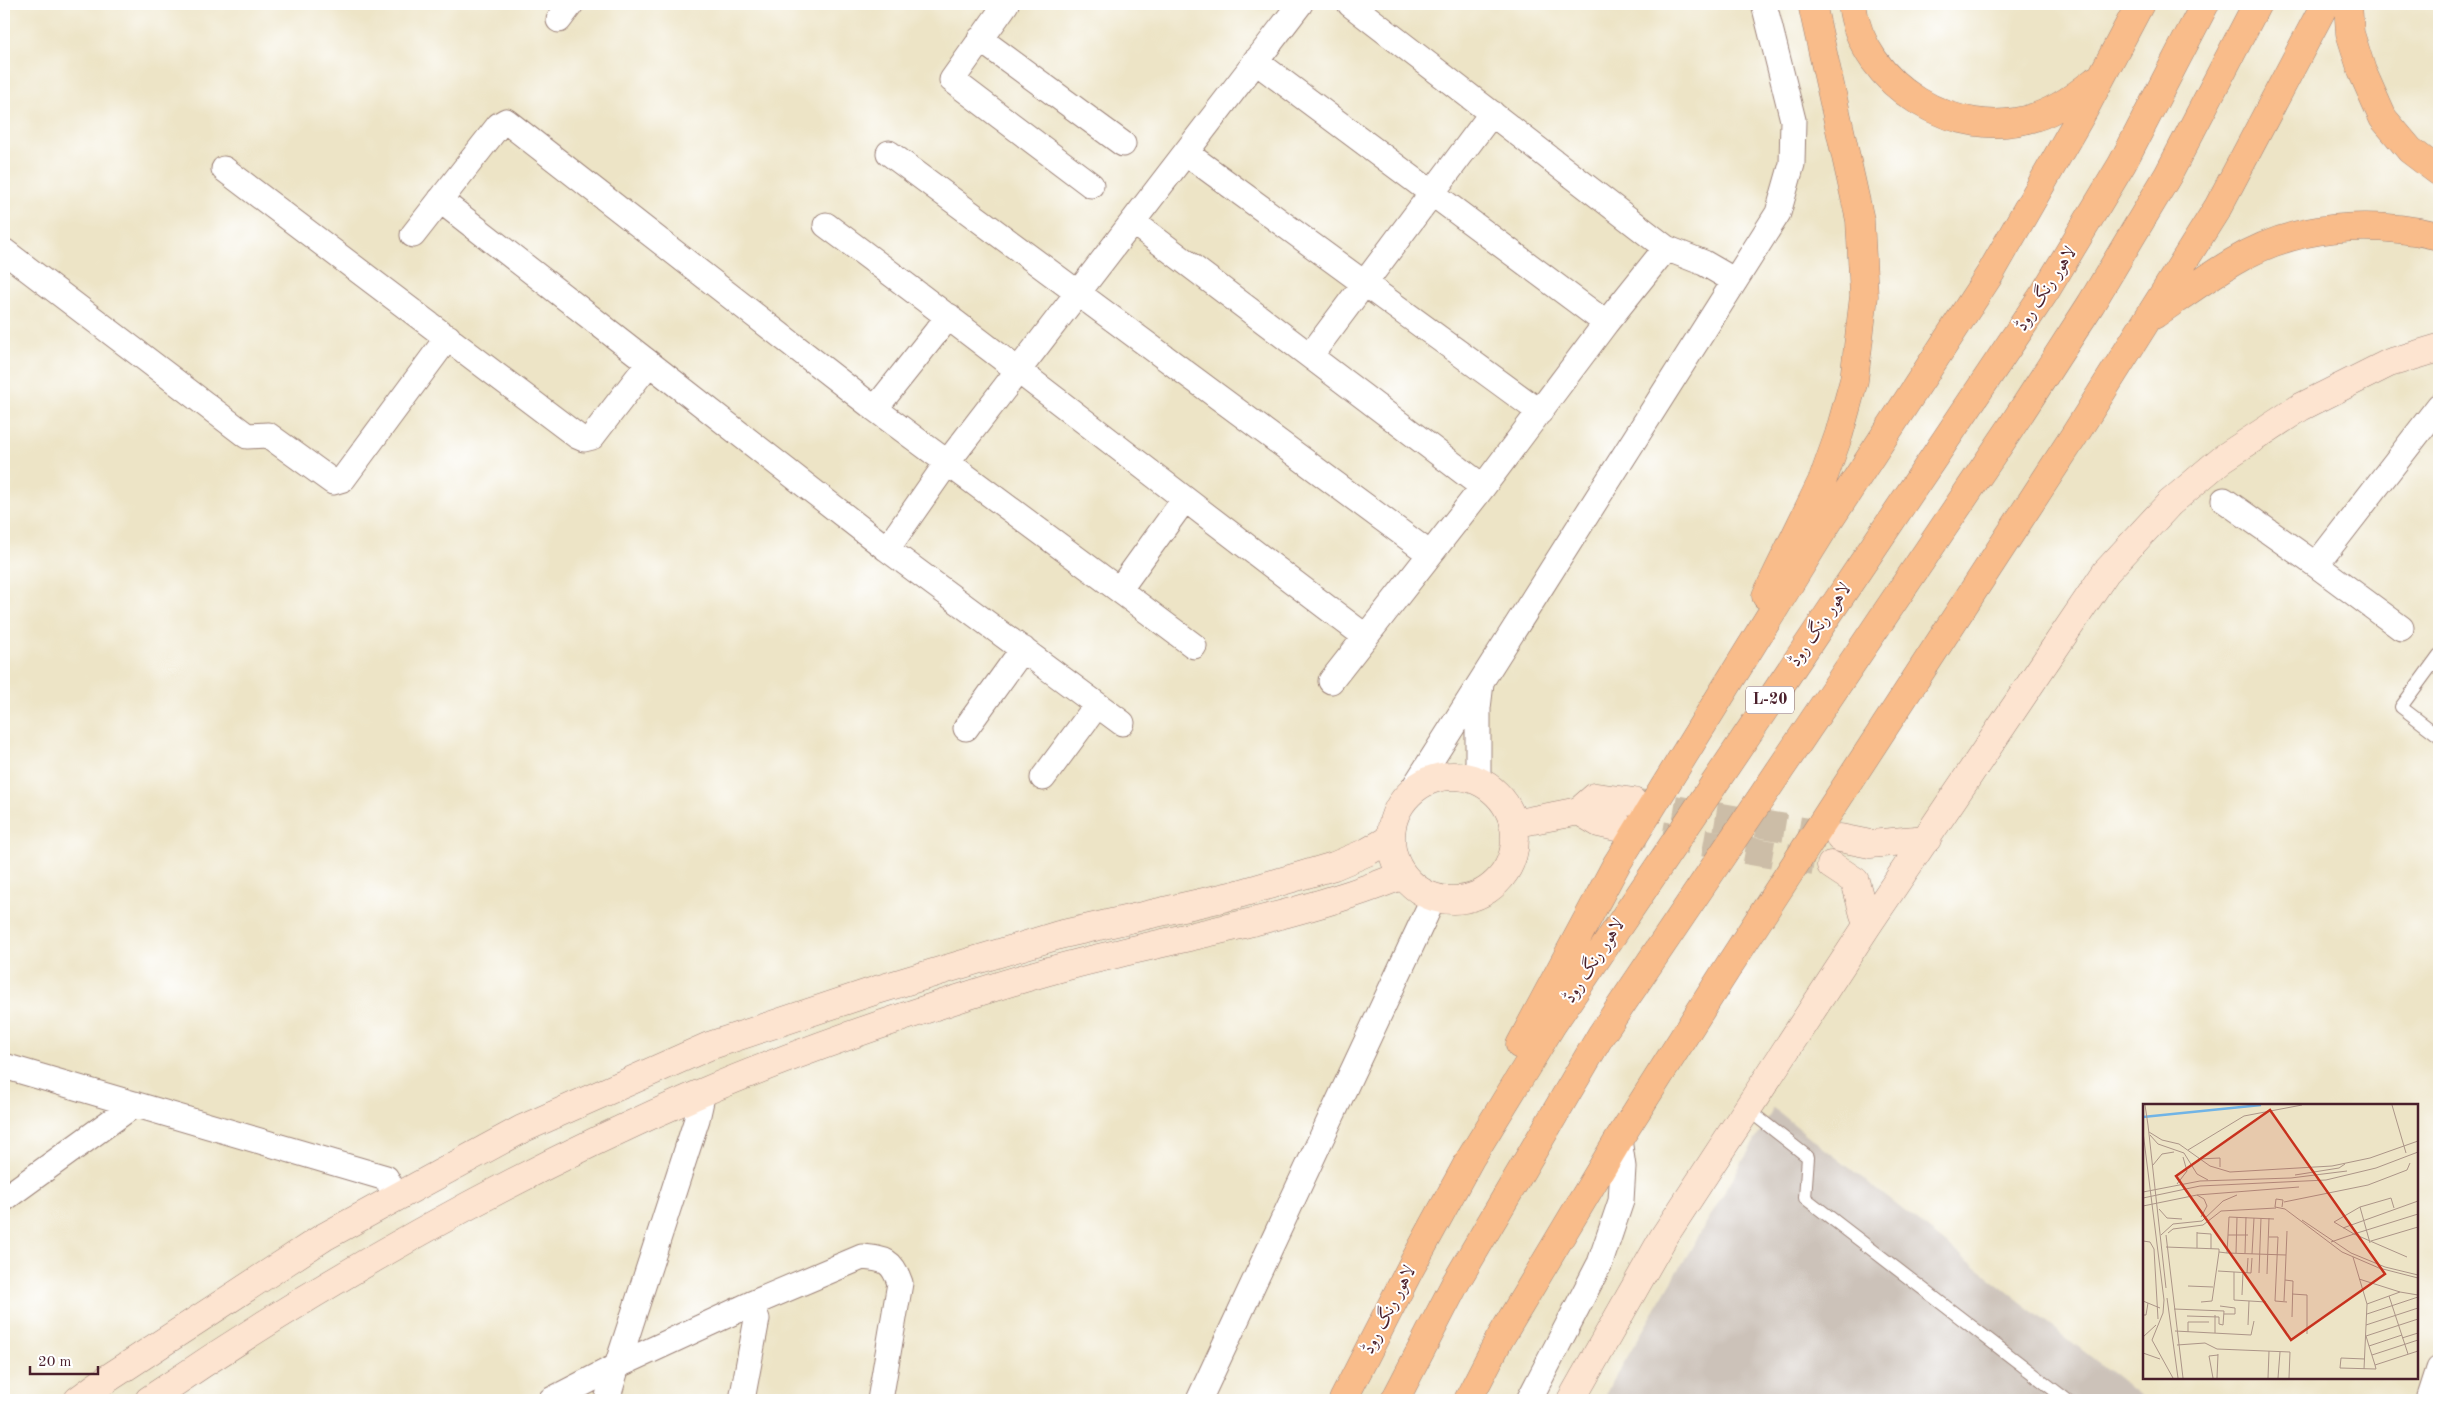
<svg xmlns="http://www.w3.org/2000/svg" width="2443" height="1404" font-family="'Old Standard TT',Amiri,serif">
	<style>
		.industrial { fill: #ccc2b9 }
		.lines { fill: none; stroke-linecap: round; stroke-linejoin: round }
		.secondary-tunnel { stroke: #ccbda7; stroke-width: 28; stroke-dasharray: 28 14; stroke-linecap: butt }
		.lane-casing { stroke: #9c8278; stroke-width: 14 }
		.street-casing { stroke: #9c8278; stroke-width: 27 }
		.secondary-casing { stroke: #9c8278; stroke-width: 29 }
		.highway-casing { stroke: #9c8278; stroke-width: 29 }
		.lane { stroke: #fff; stroke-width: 12 }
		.street { stroke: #fff; stroke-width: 25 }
		.secondary { stroke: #fde4d0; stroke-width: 28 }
		.highway { stroke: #f9bc8a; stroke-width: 28 }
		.labels { text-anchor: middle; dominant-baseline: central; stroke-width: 4; stroke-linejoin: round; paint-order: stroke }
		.shield { fill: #fff; stroke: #80626b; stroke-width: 1 }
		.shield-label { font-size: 16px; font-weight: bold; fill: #4a1f2b }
		.street-label { font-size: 18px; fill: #4a1f2b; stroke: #fff }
		.inset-river { fill: none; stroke: #71b4e6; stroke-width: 2.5 }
		.inset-road { fill: none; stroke: #ac9588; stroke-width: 1 }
		.view { fill: #c8321e; fill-opacity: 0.15; stroke: #c8321e; stroke-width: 2.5 }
		.inset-edge { fill: none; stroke: #4a1f2b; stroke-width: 2.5 }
	</style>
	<rect width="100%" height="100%" fill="#fff"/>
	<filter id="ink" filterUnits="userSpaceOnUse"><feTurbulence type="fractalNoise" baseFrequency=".02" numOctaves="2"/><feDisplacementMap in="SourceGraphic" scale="10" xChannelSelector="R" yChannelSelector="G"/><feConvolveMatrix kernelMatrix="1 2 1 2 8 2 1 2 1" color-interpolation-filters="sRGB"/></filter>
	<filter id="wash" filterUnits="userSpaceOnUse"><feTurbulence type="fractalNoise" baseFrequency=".0096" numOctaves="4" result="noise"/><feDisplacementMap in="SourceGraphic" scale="20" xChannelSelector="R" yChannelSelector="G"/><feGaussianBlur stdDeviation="1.12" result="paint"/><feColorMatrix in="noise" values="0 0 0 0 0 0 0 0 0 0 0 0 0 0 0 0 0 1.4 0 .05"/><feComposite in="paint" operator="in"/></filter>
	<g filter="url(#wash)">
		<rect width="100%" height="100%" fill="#ede4c6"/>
		<path class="industrial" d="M1774 1108 1806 1134 2146 1400H1602Z"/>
	</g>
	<g filter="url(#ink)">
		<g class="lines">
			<path class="secondary-tunnel" d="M1633 802 1838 837
				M1621 828 1831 865"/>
			<g class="lane-casing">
				<path id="lane" d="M2439 655 2401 707 2439 736
					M1747 1109 1808 1157 1805 1198 2067 1400"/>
			</g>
			<g class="street-casing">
				<path id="street" d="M1006 4 952 80 1091 185
					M559 20 571 4
					M980 39 1123 144
					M1255 61 1606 323
					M889 153 1430 554
					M1186 153 1540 412
					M224 169 577 436 584 439 592 437 649 363 887 549 1122 723
					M440 200 649 363
					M1133 222 1483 487
					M826 225C1008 360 1185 501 1366 637
					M413 235 499 125 506 121 875 409 1119 590 1184 500
					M1666 248 1704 263 1735 281
					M4 251 247 436 268 435 333 482 343 479 448 337
					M1310 356 1492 113
					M875 409 949 316
					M2224 500 2316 565 2439 406
					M887 549 947 463 1300 4
					M2316 565 2401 628
					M1119 590 1194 646
					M1331 681 1483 487 1606 323 1666 248 1350 4
					M966 728 1023 649
					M1043 778 1097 705
					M1478 781V708L1481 683
					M1411 792 1778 213 1792 164 1793 120 1764 4
					M4 1066 386 1178 397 1197
					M4 1199 135 1104
					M551 1400 617 1366 697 1119 703 1092
					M607 1400 617 1366 751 1304 862 1257C885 1259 892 1260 900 1283L880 1400
					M742 1400 757 1319 751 1304
					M1199 1400 1434 897
					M1529 1400 1600 1263 1621 1201 1623 1167 1619 1139
					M2429 1400 2439 1369"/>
			</g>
			<g class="secondary-casing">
				<path id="secondary" d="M1391 838a62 62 0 1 1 124 0a62 62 0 1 1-124 0Z
					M1579 811 1599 823 1621 828
					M1513 824 1579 811 1595 797 1633 802
					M1840 838 1870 844 1927 839
					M1831 865 1855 881 1867 926
					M78 1400 104 1381 324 1237 397 1197 522 1129 709 1046 877 990 1059 935 1235 895 1334 866 1367 852 1391 838
					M149 1400C323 1281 508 1177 701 1093 792 1054 885 1022 979 992 1023 978 1067 965 1112 955 1210 931 1310 913 1403 875
					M1571 1400 1663 1238 1867 926 2106 572 2170 503 2222 459 2301 407 2389 363 2439 348"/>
			</g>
			<g class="highway-casing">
				<path id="highway" d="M1852 4C1862 86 1957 143 2035 117 2058 110 2078 94 2096 80
					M2348 4 2350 33 2362 71 2383 118 2410 150 2439 172
					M2154 315C2180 297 2206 278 2233 262 2295 224 2370 220 2439 236
					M1766 596 1823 479 1839 434 1854 380 1864 296 1860 220 1812 4
					M1520 1045 1616 865 1823 530 1990 274 2085 108 2140 4
					M1343 1400 1410 1269 1470 1159 1552 1025 2045 292 2122 164 2205 4
					M1395 1400 1456 1282 1601 1035 2010 429 2091 304 2168 175 2257 4
					M1468 1400 1499 1340 1619 1139 1730 964 2074 436 2218 207 2325 4"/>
			</g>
			<use href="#lane" class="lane"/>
			<use href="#street" class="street"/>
			<use href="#secondary" class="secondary"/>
			<use href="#highway" class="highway"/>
		</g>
	</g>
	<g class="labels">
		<rect class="shield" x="1746" y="686.5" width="48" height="27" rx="4"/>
		<g class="shield-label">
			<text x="1770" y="700">L-20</text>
		</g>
		<g class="street-label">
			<text transform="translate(2046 289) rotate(-57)">لاہور رنگ روڈ</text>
			<text transform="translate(1820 625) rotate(-56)">لاہور رنگ روڈ</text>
			<text transform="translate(1594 961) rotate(-57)">لاہور رنگ روڈ</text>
			<text transform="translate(1389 1310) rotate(-63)">لاہور رنگ روڈ</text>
		</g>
	</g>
	<g transform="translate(2143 1104)">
		<rect width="275" height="275" fill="#ede4c6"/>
		<path class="inset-river" d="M0 13 118 1"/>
		<path class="inset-road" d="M2 1 5 21M249 1 263 49M5 21 23 184M0 28 21 196 20 209 9 236 30 274M6 28 19 36 36 40 67 62 87 68 189 62 227 54 275 37M7 31 15 40 41 49 54 70 65 76M45 46 101 12 159 1M55 55 77 54V63M10 61 19 50 31 48M152 71 196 64 202 60M34 80 44 67 40 53M0 88 57 77 148 74 204 67M54 91 61 95 64 102 58 113M0 94 57 82 183 76 233 64 275 48M141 98 225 81 264 66 267 59M0 102 54 91 156 83M139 103 140 96 133 95 132 103 142 105 199 148 236 164 275 174M217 103 227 139M251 104 248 94 217 103 191 118 211 130 275 110M16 105 24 114 39 115M131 115 86 113 84 149 143 151M159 116 208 149 242 163 275 171M200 124 275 97M144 127 142 176 150 177 149 213M54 128V144M25 129 30 125 60 121 78 107 133 104M54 129 68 130V145M18 131 30 120 59 117 80 97 94 91M23 131 40 274M85 131H105M126 133H135L132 197 144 198M0 137 7 138 11 145 15 215M228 137 275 123M188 138 211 130 264 153M23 143 76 145V148L84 149M93 149 94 113M102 149 103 113M109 150 111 114M210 153 224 200 246 192M75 167 108 169 109 154M91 168V196L123 198M104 169 105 154M116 169 118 114M124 170 126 114M216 175 257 188M45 182 70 183M149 190 164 191V230M99 191 100 168M24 194 35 274M0 197 17 204M141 197 142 176M58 198 69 197 76 148M77 202 92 204V210H81M31 205 81 207 80 221M224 210 275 193M0 211H3L5 199M44 212 76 213V220L80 221M105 221 106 197M223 221 275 204M32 227 108 231 111 217M45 228V218H66M72 229V211M0 233 13 221M259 234 275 229M34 241 62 239 74 245 147 248 146 274M226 242 223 232 275 215M0 249 17 255M265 250 246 192 257 188 275 191M229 251 275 236M222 255 198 254 197 264 233 265 232 261 275 247M232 261 226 242 259 231M221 265 224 200M70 274 66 252 75 251M74 274 75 250M125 274 126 247M135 274 137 248"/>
		<path class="view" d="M127 6 242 170 148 236 33 72Z"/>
		<rect width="275" height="275" class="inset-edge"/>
	</g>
	<rect width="2443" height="1404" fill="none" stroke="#fff" stroke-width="20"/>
	<path d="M30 1366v8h68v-8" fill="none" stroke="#4a1f2b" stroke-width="2.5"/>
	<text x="38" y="1366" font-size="15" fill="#4a1f2b" stroke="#ffffff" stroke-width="4" paint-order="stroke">20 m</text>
</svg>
